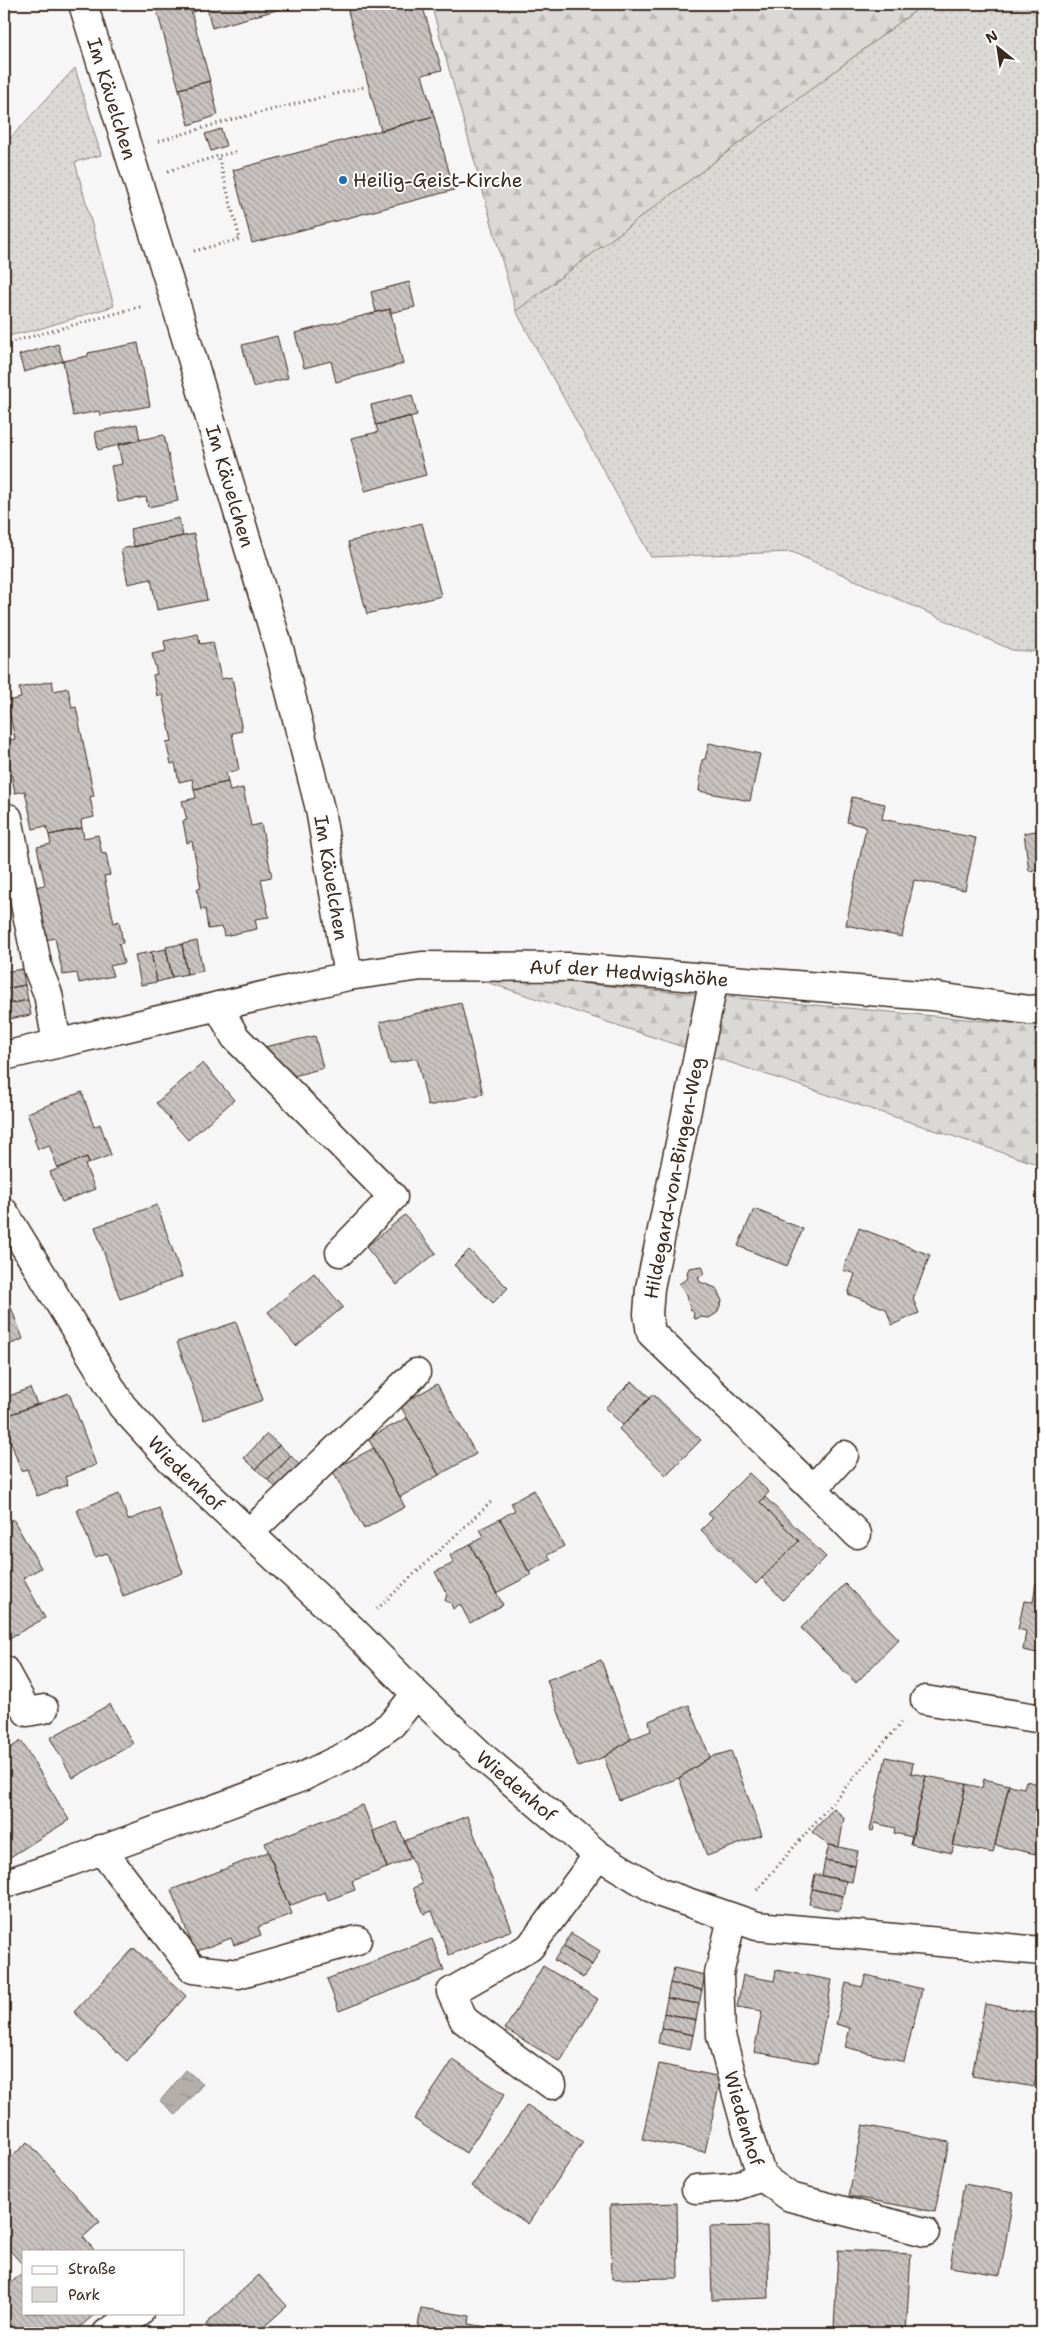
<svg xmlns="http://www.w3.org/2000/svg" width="1046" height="2337" font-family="'Shantell Sans',sans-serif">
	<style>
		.green { fill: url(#green-dots); stroke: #8b827a }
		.forest { fill: url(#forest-firs); stroke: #8b827a }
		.water { fill: url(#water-ripples); stroke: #847972 }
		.building { fill: url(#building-back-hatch); stroke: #3b2a1e }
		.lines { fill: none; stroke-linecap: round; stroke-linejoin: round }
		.minor-casing { stroke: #3b2a1e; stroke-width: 31 }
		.path { stroke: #3b2a1e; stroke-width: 3; stroke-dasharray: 1 4; stroke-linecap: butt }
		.minor { stroke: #fff; stroke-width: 28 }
		.poi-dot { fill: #1f6fb2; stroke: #fff; stroke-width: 2 }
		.labels { text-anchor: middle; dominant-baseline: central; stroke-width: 4; stroke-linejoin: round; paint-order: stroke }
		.street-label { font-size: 19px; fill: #3b2a1e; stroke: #fff }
		.poi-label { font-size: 19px; fill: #3b2a1e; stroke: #fff; text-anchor: start }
	</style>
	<defs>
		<pattern id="green-dots" width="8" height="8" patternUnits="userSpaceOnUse" patternTransform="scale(1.25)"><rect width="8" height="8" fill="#dbd9d6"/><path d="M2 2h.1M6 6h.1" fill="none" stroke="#bdbab7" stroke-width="1.8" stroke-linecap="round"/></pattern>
		<pattern id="forest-firs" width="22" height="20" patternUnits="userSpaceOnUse" patternTransform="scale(1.25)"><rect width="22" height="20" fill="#dbd9d6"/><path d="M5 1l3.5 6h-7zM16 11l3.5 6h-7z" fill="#bdbab7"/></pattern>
		<pattern id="water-ripples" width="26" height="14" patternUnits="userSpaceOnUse" patternTransform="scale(1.25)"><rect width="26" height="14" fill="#b4aeaa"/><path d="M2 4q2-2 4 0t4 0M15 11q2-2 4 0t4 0" fill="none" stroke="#948e8a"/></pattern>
		<pattern id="building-back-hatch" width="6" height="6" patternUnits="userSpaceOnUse" patternTransform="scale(1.25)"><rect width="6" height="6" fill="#c9c3c1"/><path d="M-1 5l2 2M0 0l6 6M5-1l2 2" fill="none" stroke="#a49f9c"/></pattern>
	</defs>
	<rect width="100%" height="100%" fill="#f7f6f6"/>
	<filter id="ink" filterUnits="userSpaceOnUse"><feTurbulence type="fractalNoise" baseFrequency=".02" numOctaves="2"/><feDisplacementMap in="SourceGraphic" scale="10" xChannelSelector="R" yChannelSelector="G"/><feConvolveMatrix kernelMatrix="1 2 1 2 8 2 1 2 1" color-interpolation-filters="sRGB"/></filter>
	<g filter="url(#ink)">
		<path class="green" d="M924 4H1042V652L1012 650 792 552 651 557 516 311Z
			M75 68 101 155 75 162 114 306 39 329 4 337V145Z"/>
		<path class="forest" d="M431 4H924L516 311Z
			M456 972 1042 1026V1143L1040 1165Z"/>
		<path class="water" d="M186 2070 203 2084 176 2115 160 2101Z"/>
		<path class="building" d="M155 4H189L210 81 179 89Z
			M191 4H298L212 28 207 8 193 12Z
			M346 4H404L406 13 423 8 442 70 422 75 434 116 381 131Z
			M210 81 218 115 189 125 179 89Z
			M434 116 454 190 252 243 233 170Z
			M221 129 226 146 211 151 205 134Z
			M409 282 415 307 390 313V309L376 312 371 292Z
			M390 309 403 364 336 382 331 361 304 368 295 333Z
			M277 336 288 378 253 387 242 345Z
			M138 343 150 406 100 415 99 411 73 416 63 361 88 356V353Z
			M58 344 63 361 24 372 19 355Z
			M412 395 417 415 376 425 371 405Z
			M410 416 426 475 365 491 351 438 378 432 376 425Z
			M137 424 140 440 98 450 95 432Z
			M164 435 178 501 148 507 146 497 118 502 111 466 122 464 118 444Z
			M179 518 183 536 134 547 130 529Z
			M422 523 441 596 367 614 348 542Z
			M194 534 207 600 157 610 151 579 128 584 121 549Z
			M198 634 200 644 213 642 221 679 232 677 242 731 232 733 239 770 226 773 228 782 194 789 192 779 179 782 175 763 171 764 166 742 172 741 162 694 157 696 153 675 157 674 152 654 166 651 164 641Z
			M52 681 54 691 68 688 72 708 76 707 94 796 90 797 94 817 81 820 82 828 49 835 46 826 33 829 25 791 15 793 5 741 15 739 7 701 21 698 19 688Z
			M709 743 760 754 750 801 699 791 702 760 705 759Z
			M228 782 230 791 243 788 251 826 261 824 272 877 261 879 269 917 255 919 257 929 224 936 222 927 208 929 205 909 201 910 197 889 201 888 192 841 187 843 183 821 187 820 182 801 196 798 194 789Z
			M852 797 885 804 882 819 976 838 965 890 914 880 902 937 846 925 866 827 847 822Z
			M82 828 84 838 98 835 102 854 106 853 110 875 104 876 114 923 119 921 123 943 119 944 124 963 110 966 113 976 79 983 77 973 63 975 55 938 45 940 34 887 45 885 37 847 51 844 49 835Z
			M1042 830V869L1029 871 1024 833Z
			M197 941 203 971 187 974 182 944Z
			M182 944 187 974 172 977 166 947Z
			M166 949 172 978 157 982 151 952Z
			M151 952 157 982 141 985 135 955Z
			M22 969 25 985 4 989V972Z
			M25 985 28 1000 4 1005V989Z
			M28 1000 31 1015 4 1020V1005Z
			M461 1003 483 1094 428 1106 417 1058 390 1064 380 1022Z
			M315 1036 323 1068 294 1076 264 1047Z
			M203 1063 234 1100 188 1140 156 1103Z
			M82 1092 94 1127 100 1124 111 1155 89 1163 87 1157 58 1168 49 1145 38 1149 34 1139 36 1138 27 1113Z
			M87 1157 89 1163 85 1165 95 1189 62 1202 50 1172Z
			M157 1205 182 1277 120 1299 95 1227Z
			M754 1209 803 1229 787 1266 738 1246Z
			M405 1215 436 1253 397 1285 366 1247Z
			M859 1228 930 1255 913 1299 919 1313 892 1325 886 1309 848 1294 855 1274 843 1270Z
			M469 1250 508 1288 493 1303 454 1265Z
			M702 1266 704 1271 703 1275 698 1277 700 1282 716 1288 722 1301 717 1313 709 1318 700 1317 696 1319 693 1318 694 1313 690 1309 687 1295 679 1284 688 1278 687 1273 689 1268Z
			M314 1273 343 1307 296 1346 268 1312Z
			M4 1289 23 1339 4 1347Z
			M236 1322 263 1400 204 1420 177 1342Z
			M632 1381 650 1398 623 1425 605 1408Z
			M437 1384 476 1454 439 1475 400 1405Z
			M30 1388 37 1404 4 1417V1398Z
			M69 1393 96 1465 65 1477 68 1485 37 1496 27 1469 21 1471 4 1422V1417Z
			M653 1394 701 1440 666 1475 619 1429Z
			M407 1418 439 1475 400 1497 368 1438Z
			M267 1434 279 1445 256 1469 244 1458Z
			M279 1445 291 1456 268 1480 256 1469Z
			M374 1448 405 1507 364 1529 332 1470Z
			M291 1456 302 1468 280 1491 268 1480Z
			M749 1473 769 1492 760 1502 799 1541 756 1584 701 1530 713 1518 708 1514Z
			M534 1490 564 1546 548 1555 551 1560 529 1572 500 1519 515 1510 511 1503Z
			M119 1494 128 1520 159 1508 183 1573 123 1596 107 1553 95 1557 77 1510Z
			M765 1497 826 1557 783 1600 762 1578 799 1541 760 1502Z
			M13 1519 41 1568 23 1578 45 1618 4 1641V1524Z
			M500 1519 531 1575 496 1593 470 1544 484 1537 480 1529Z
			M470 1544 503 1605 470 1623 460 1604 453 1609 451 1603 445 1601 447 1594 435 1572 454 1563 450 1555Z
			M1036 1583 1042 1584V1654L1023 1650 1026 1631 1018 1629 1024 1601 1033 1602Z
			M845 1584 899 1639 856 1683 801 1628Z
			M601 1660 631 1739 604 1757 578 1767 547 1680Z
			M110 1704 133 1744 73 1778 50 1738Z
			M689 1705 710 1757 679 1778 619 1800 604 1757 631 1739 651 1731 649 1721Z
			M21 1741 69 1820 7 1859 4 1854V1752Z
			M731 1751 762 1835 707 1856 679 1778 710 1757Z
			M886 1757 913 1763 911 1773 926 1776 910 1844 912 1837 894 1833 895 1828 875 1823 873 1831 870 1830Z
			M926 1776 966 1784 952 1853 911 1844Z
			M984 1779 1009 1785 993 1853 953 1845 966 1784 982 1788Z
			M1026 1781 1042 1785V1825L1036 1854 995 1845 1009 1785 1024 1788Z
			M363 1805 387 1868 352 1881 355 1890 328 1900 325 1892 289 1906 265 1843Z
			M834 1808 844 1818 839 1847 829 1845 812 1832Z
			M467 1816 512 1930 449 1955 432 1911 424 1914 413 1888 422 1884 404 1841Z
			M397 1822 411 1858 387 1868 373 1831Z
			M1042 1825V1847L1037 1846Z
			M829 1845 858 1851 855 1866 825 1860Z
			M268 1852 292 1914 258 1927 261 1935 234 1945 231 1938 195 1952 171 1890Z
			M825 1860 855 1866 852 1882 822 1876Z
			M815 1874 846 1881 843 1896 812 1889Z
			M812 1889 843 1896 839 1911 809 1904Z
			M571 1933 600 1951 592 1965 563 1947Z
			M432 1939 444 1970 339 2011 327 1979Z
			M563 1947 592 1965 583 1978 554 1960Z
			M134 1948 186 1996 127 2061 74 2012Z
			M543 1966 598 1999 560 2062 505 2029Z
			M674 1968 705 1975 702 1990 670 1983Z
			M776 1970 832 1980 817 2063 754 2052 762 2011 737 2007 743 1975 774 1981Z
			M866 1975 922 1989 904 2062 845 2047 850 2028 836 2024 846 1983 862 1987Z
			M670 1983 702 1990 699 2004 667 1998Z
			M667 1998 699 2004 696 2020 664 2013Z
			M985 2004 1042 2014V2049L1034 2087 972 2076Z
			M664 2013 696 2020 693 2035 661 2028Z
			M661 2028 693 2035 690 2050 658 2043Z
			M453 2060 505 2094 466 2153 414 2119Z
			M659 2064 721 2077 705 2152 642 2139Z
			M527 2105 583 2142 528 2224 472 2186Z
			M863 2125 949 2142 935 2212 849 2196Z
			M28 2142 100 2222 83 2237 95 2251H24V2266L4 2244V2163Z
			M964 2184 1014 2193 1000 2275 950 2267Z
			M677 2203 678 2278 612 2279 610 2205Z
			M767 2226 769 2298 712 2300 710 2227Z
			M838 2250 911 2254 906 2333 834 2329Z
			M24 2271V2313H96L73 2333H4V2289Z
			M259 2275 287 2306 257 2333H214L206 2324Z
			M421 2308 470 2316 469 2324 493 2328 492 2333H417Z"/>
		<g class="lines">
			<g class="minor-casing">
				<g id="minor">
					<path id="s1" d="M83 4 174 298 280 652 320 809 348 976"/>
					<path d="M8 818 38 969 48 994 57 1043"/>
					<path d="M714 979 650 1288 648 1314 651 1333 813 1489"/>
					<path d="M218 1006 235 1037 393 1197 340 1252"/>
					<path id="s2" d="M4 1056 348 976 422 966 571 967 931 996 1029 1010 1042 1009"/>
					<path id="s3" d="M4 1212 122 1406 172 1461 354 1631 416 1694 483 1757 598 1855 661 1893 757 1926 1042 1951"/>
					<path d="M844 1455 813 1489 857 1534"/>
					<path d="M249 1533 416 1373"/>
					<path d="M4 1670 27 1712 44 1709"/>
					<path d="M925 1700 1042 1719"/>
					<path d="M101 1849 193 1969 238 1974 357 1940"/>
					<path d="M4 1884 61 1865 302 1777 348 1755 392 1724 416 1694"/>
					<path id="s4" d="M732 1918 719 1974 721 2036 747 2131 762 2177 790 2197 925 2232"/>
					<path d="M552 2085 464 2020 451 1992 530 1947 598 1855"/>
					<path d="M696 2189 733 2187 762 2177"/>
					<path d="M107 2333 139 2313"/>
				</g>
			</g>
			<path class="path" d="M159 141 230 120 364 87
				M168 171 218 156
				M194 251 240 239 218 156 238 151
				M4 344 143 306
				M377 1609 493 1500
				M757 1890 901 1723"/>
			<use href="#minor" class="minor"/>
		</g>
	</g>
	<circle class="poi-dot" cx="343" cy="180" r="5"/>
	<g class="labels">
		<g class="street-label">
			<text stroke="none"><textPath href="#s1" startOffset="99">Im Käuelchen</textPath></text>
			<text stroke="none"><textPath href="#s1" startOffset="504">Im Käuelchen</textPath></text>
			<text stroke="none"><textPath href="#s1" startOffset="909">Im Käuelchen</textPath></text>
			<text stroke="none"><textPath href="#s2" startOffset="635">Auf der Hedwigshöhe</textPath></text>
			<text transform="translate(674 1178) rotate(-79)">Hildegard-von-Bingen-Weg</text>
			<text stroke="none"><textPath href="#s3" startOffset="320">Wiedenhof</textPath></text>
			<text stroke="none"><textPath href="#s3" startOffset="775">Wiedenhof</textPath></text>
			<text stroke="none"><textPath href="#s4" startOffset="205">Wiedenhof</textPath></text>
		</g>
		<g class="poi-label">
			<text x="353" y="180">Heilig-Geist-Kirche</text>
		</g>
	</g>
	<rect width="1046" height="2337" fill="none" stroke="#fff" stroke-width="20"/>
	<rect x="10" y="10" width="1026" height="2317" fill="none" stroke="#3b2a1e" stroke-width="2" filter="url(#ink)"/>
	<rect x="22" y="2250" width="162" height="65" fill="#ffffff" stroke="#b1aaa5"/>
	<rect x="32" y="2266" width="25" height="8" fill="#ffffff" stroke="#b1aaa5"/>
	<text x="68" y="2274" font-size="15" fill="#3b2a1e">Straße</text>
	<rect x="32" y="2287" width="25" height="15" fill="#dbd9d6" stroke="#b1aaa5"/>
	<text x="68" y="2300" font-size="15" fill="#3b2a1e">Park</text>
	<g transform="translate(998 48) rotate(330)" stroke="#ffffff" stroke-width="4" paint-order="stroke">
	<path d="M0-4L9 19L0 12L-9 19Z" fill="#3b2a1e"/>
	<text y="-8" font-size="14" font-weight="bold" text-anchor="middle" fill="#3b2a1e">N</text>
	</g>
</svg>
